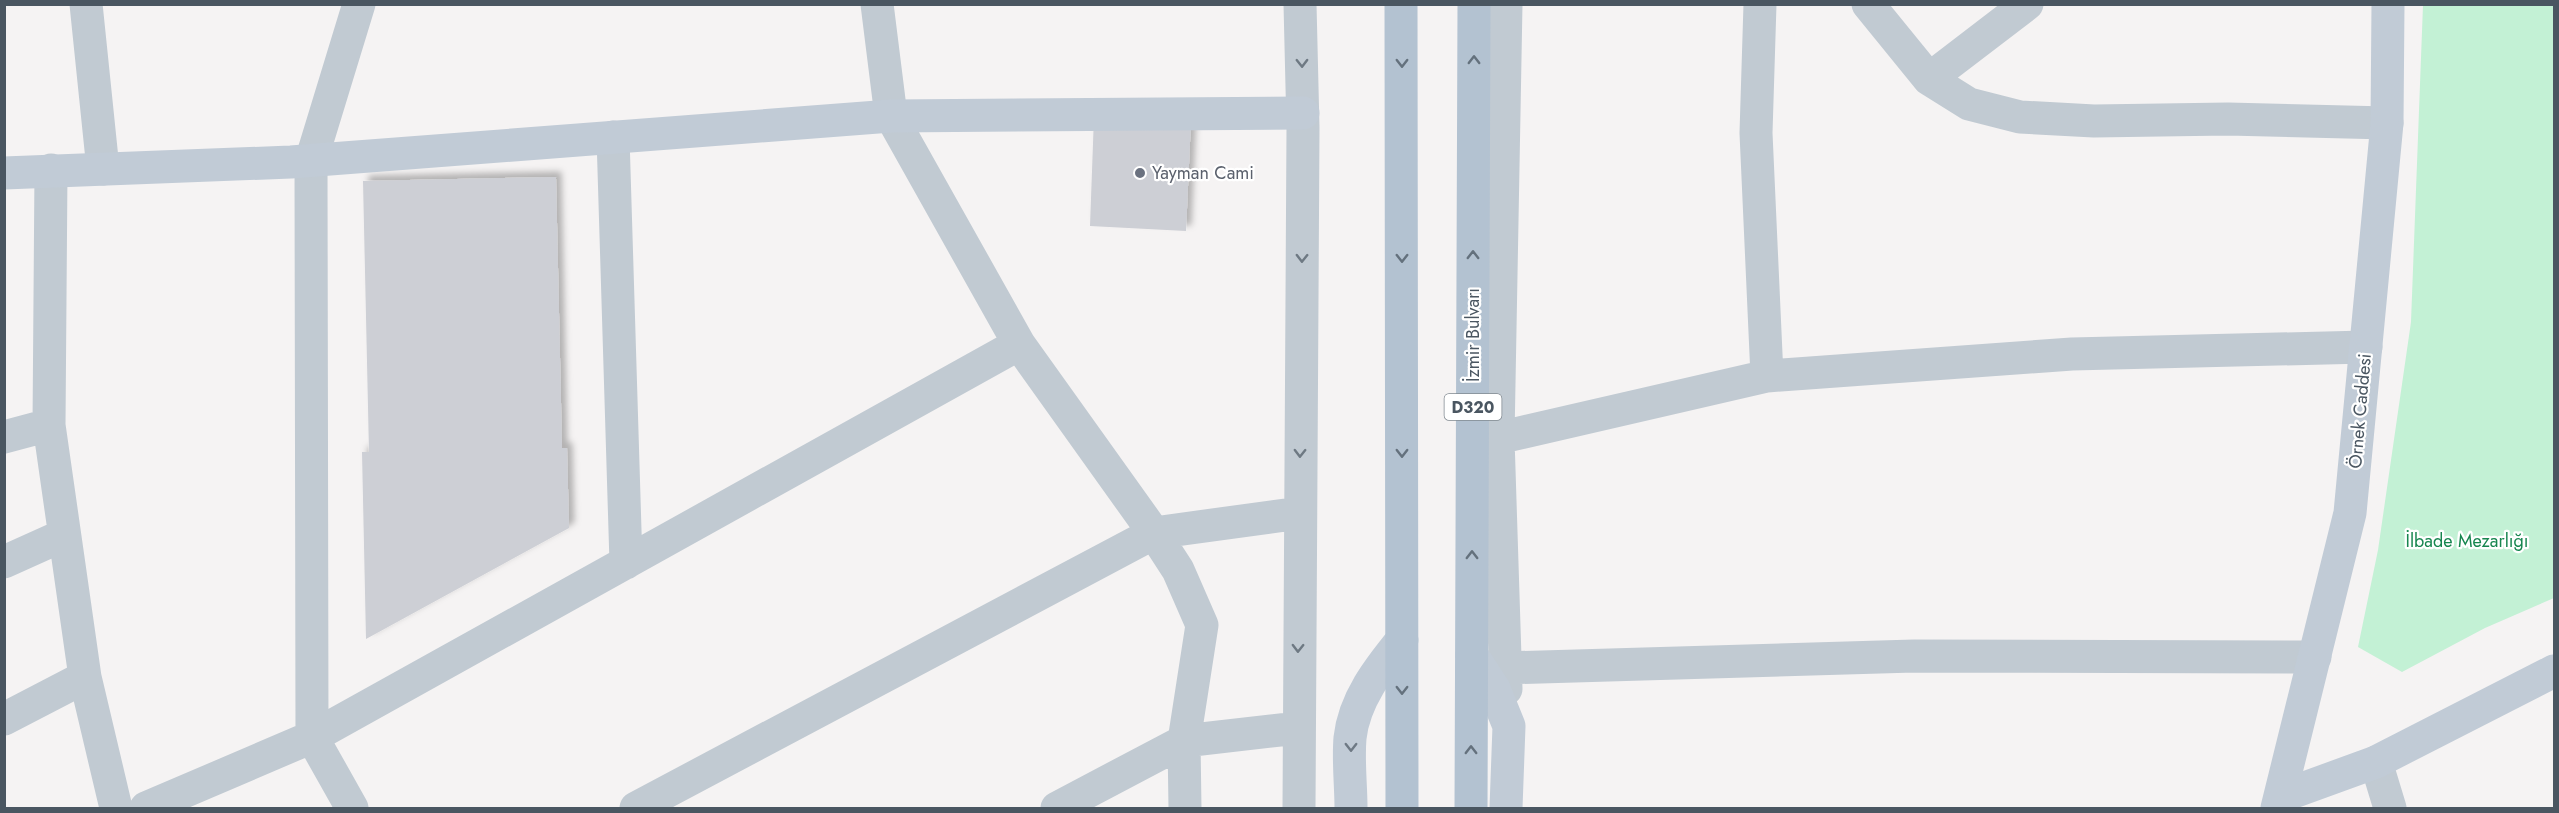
<svg xmlns="http://www.w3.org/2000/svg" width="2559" height="813" font-family="Jost,sans-serif">
	<style>
		.green { fill: #c3f1d5 }
		.building { fill: #cdcfd5; filter: url(#shadow) }
		.lines { fill: none; stroke-linecap: round; stroke-linejoin: round }
		.street { stroke: #c1cad2; stroke-width: 33 }
		.secondary { stroke: #c1cbd6; stroke-width: 33 }
		.primary { stroke: #b3c2d1; stroke-width: 33 }
		.oneway { stroke: #64717d }
		.oneway2 { stroke: #6e7983 }
		.oneway3 { stroke: #6e7984 }
		.worship-dot { fill: #6b7280; stroke: #fff; stroke-width: 2 }
		.labels { text-anchor: middle; dominant-baseline: central; stroke-width: 4.5; stroke-linejoin: round; paint-order: stroke }
		.shield { fill: #fff; stroke: #808990; stroke-width: 1.5 }
		.shield-label { font-size: 16px; font-weight: bold; fill: #4a5661 }
		.worship-label { font-size: 18px; fill: #5b616d; stroke: #fff; text-anchor: start }
		.street-label { font-size: 18px; fill: #4a5661; stroke: #fff }
		.park-label { font-size: 18px; fill: #17864f; stroke: #fff }
	</style>
	<defs>
		<filter id="shadow"><feDropShadow dx="5.5" dy="-5.5" stdDeviation="3" flood-color="#0004"/></filter>
	</defs>
	<rect width="100%" height="100%" fill="#f5f3f3"/>
	<path class="green" d="M2423 5H2554V598L2485 628 2402 672 2358 647 2378 550 2411 322Z"/>
	<path class="building" d="M1094 116 1191 120 1186 231 1090 226Z
		M556 177 562 448H567L569 528 366 639 362 452H369L363 181Z"/>
	<g class="lines">
		<path class="street" d="M86 4 103 169
			M877 4 891 116 1019 344 1154 533 1178 570 1202 625 1184 741 1185 808
			M1506 4 1498 438 1506 689
			M1760 4 1756 133 1767 376
			M1868 4 1929 79 1969 104 2020 117 2094 121 2228 119 2387 123
			M1929 79 2027 4
			M613 137 626 563
			M51 170 49 425 85 677 116 808
			M4 437 49 425
			M1498 438 1767 376 2072 354 2366 347
			M4 562 64 535
			M1504 668 1914 656 2315 657
			M4 719 85 677
			M2376 762 2390 808
			M146 808 312 737 1019 344
			M352 808 312 737 311 161 359 4
			M636 808 1154 533 1300 513
			M1057 808 1184 741 1298 728
			M1299 808 1303 128 1300 4"/>
		<path class="secondary" d="M4 173 291 162 891 116 1303 113
			M1472 655 1494 689 1509 726 1506 808
			M2280 797 2376 762 2554 671
			M1351 808C1351 785 1348 761 1350 738 1354 700 1379 668 1402 640
			M2277 808 2350 513 2387 123 2388 4"/>
		<path class="primary" d="M1401 4 1402 808
			M1471 808 1474 4"/>
	</g>
	<defs><path id="oneway-chevron" d="M-2-3.5L2.5 0L-2 3.5" fill="none" stroke-width="1.6" stroke-linecap="round" stroke-linejoin="round" transform="scale(1.5)"/></defs>
	<g class="oneway">
		<use href="#oneway-chevron" transform="translate(1474 60) rotate(-90)"/>
		<use href="#oneway-chevron" transform="translate(1402 63) rotate(90)"/>
		<use href="#oneway-chevron" transform="translate(1473 255) rotate(-90)"/>
		<use href="#oneway-chevron" transform="translate(1402 258) rotate(90)"/>
		<use href="#oneway-chevron" transform="translate(1402 453) rotate(90)"/>
		<use href="#oneway-chevron" transform="translate(1472 555) rotate(-90)"/>
		<use href="#oneway-chevron" transform="translate(1402 690) rotate(90)"/>
		<use href="#oneway-chevron" transform="translate(1471 750) rotate(-90)"/>
	</g>
	<g class="oneway2">
		<use href="#oneway-chevron" transform="translate(1302 63) rotate(89)"/>
		<use href="#oneway-chevron" transform="translate(1302 258) rotate(91)"/>
		<use href="#oneway-chevron" transform="translate(1300 453) rotate(91)"/>
		<use href="#oneway-chevron" transform="translate(1298 648) rotate(91)"/>
	</g>
	<use class="oneway3" href="#oneway-chevron" transform="translate(1351 747) rotate(90)"/>
	<circle class="worship-dot" cx="1140" cy="173" r="6"/>
	<g class="labels">
		<rect class="shield" x="1444.5" y="394" width="57" height="26" rx="4.5"/>
		<g class="shield-label">
			<text x="1473" y="407">D320</text>
		</g>
		<g class="worship-label">
			<text x="1152" y="173">Yayman Cami</text>
		</g>
		<g class="street-label">
			<text transform="translate(1473 335) rotate(-90)">İzmir Bulvarı</text>
			<text transform="translate(2360 411) rotate(-85)">Örnek Caddesi</text>
		</g>
		<g class="park-label">
			<text x="2467" y="541">İlbade Mezarlığı</text>
		</g>
	</g>
	<rect width="2559" height="813" fill="none" stroke="#4a5661" stroke-width="12"/>
</svg>
